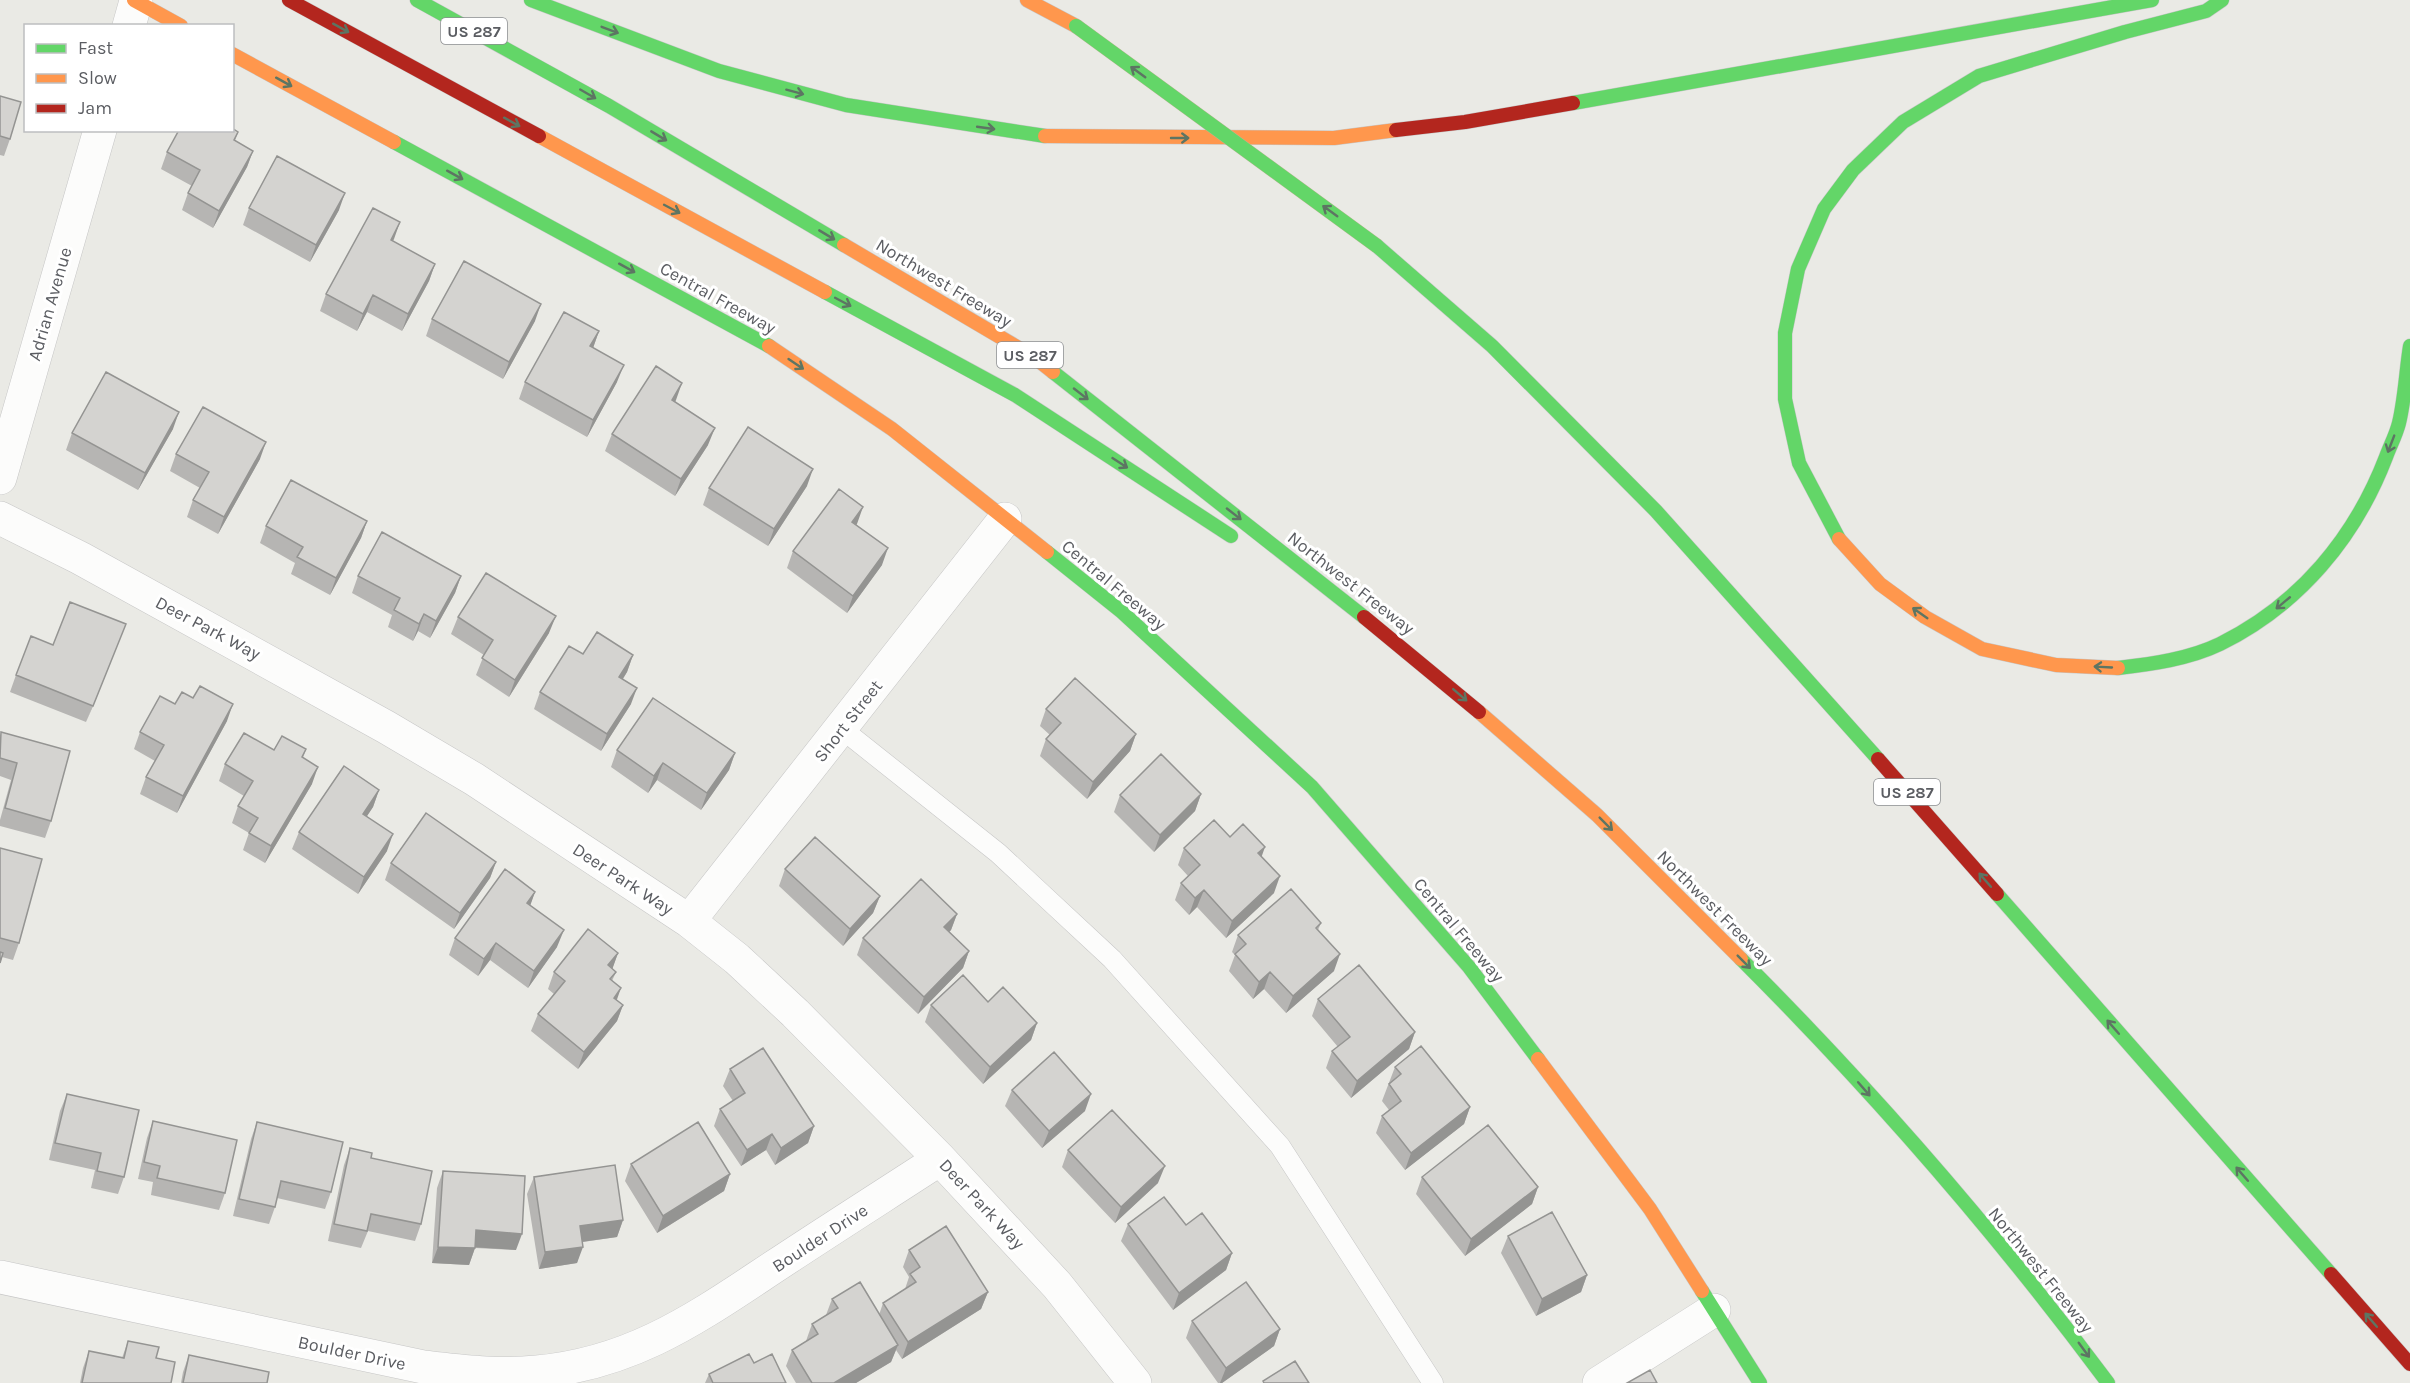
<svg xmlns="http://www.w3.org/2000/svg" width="2410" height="1383" font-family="Karla,sans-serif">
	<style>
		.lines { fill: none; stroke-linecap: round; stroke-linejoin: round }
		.lane-casing { stroke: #c6c6c6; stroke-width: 21 }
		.street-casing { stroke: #c6c6c6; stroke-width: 34 }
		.fast-casing { stroke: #c7c7c7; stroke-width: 15 }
		.slow-casing { stroke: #c7c7c7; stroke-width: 15 }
		.jam-casing { stroke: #c7c7c7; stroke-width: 15 }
		.lane { stroke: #fcfcfb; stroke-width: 20 }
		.street { stroke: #fcfcfb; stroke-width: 33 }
		.fast { stroke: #63d668; stroke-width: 14 }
		.slow { stroke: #ff974d; stroke-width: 14 }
		.jam { stroke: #b3261e; stroke-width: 14 }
		.fast-bridge-casing { stroke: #bdb796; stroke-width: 15; stroke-linecap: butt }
		.fast-bridge { stroke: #63d668; stroke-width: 14 }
		.wall { fill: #b6b5b3 }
		.shaded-wall { fill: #949492 }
		.building { fill: #d4d3d0; stroke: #949492; stroke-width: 1.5 }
		.oneway { stroke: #5d7563 }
		.labels { text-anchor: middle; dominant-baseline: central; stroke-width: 6; stroke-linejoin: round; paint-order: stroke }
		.shield { fill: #fff; stroke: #8c8e91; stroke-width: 1.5 }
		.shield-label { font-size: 16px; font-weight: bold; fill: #5b5d62 }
		.street-label { font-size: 18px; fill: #5b5d62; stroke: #fff }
	</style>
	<rect width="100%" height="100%" fill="#eaeae5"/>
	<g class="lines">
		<g class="lane-casing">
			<path id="lane" d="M842 729 998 853 1112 959 1280 1146 1433 1383"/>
		</g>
		<g class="street-casing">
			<path id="street" d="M129 26 136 1
				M0 478 100 130
				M0 518 80 558 386 727 474 779 689 921 737 959 795 1013 940 1159 1057 1285 1135 1383
				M689 921 1005 519
				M0 1277 423 1367C461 1371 498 1376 537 1372 626 1364 688 1324 760 1276 820 1236 880 1198 940 1159
				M1599 1383 1714 1310"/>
		</g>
		<g class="fast-casing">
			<path id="fast" d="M417 0 609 106 844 245
				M531 0 719 71 846 105 1045 136
				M1573 103 2152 0
				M394 142 769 346
				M1377 246 1492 346 1656 511 1878 759
				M825 292 1015 395 1231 536
				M1053 372 1364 617
				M1839 539 1799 463 1785 399V333L1798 269 1824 209 1853 170 1903 122 1979 76 2125 32 2206 11 2222 0
				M1047 552 1122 612 1312 787 1469 967 1538 1059
				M2118 668C2152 664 2189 659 2220 644 2299 605 2355 538 2386 457 2390 446 2396 435 2399 423 2405 398 2406 371 2410 346
				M1997 894 2331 1274
				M1741 959C1871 1089 1998 1235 2108 1383
				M1702 1291 1760 1383"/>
		</g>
		<g class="slow-casing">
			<path id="slow" d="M134 0 181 26
				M1027 0 1076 26
				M232 54 394 142
				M539 136 825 292
				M1045 136 1334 138 1396 130
				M844 245 1034 357 1053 372
				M769 346 892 429 1047 552
				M1839 539 1880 584 1925 617 1982 649 2056 665 2118 668
				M1479 712 1597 815 1741 959
				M1538 1059 1650 1209 1702 1291"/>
		</g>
		<g class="jam-casing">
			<path id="jam" d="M289 0 539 136
				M1396 130 1465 122 1573 103
				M1364 617 1479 712
				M1878 759 1997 894
				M2331 1274 2410 1364"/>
		</g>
		<use href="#lane" class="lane"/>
		<use href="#street" class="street"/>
		<use href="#fast" class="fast"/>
		<use href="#slow" class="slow"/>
		<use href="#jam" class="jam"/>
		<g class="fast-bridge-casing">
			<path id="fast-bridge" d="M1076 26 1377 246"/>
		</g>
		<use href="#fast-bridge" class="fast-bridge"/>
	</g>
	<path class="wall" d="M0 96 10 139 4 156 0 155Z
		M238 132 235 141 253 151 247 167 213 228 182 210 188 193 192 186 161 169 167 152Z
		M249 208 339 210 310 262 243 225Z
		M393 241 435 264 429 281 402 331 367 312 357 331 320 311 326 294Z
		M432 319 535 321 503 379 426 336Z
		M599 331 593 348 617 382 587 437 519 399 525 382Z
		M676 400 675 402 708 445 675 496 605 451 612 434Z
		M173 429 138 490 66 450 72 433Z
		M176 454 260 459 218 534 187 517 193 500 200 488 170 471Z
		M807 486 768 546 703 505 709 488Z
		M367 521 361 538 330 595 291 574 295 563 260 543 266 526Z
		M856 525 882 565 847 613 787 568 793 551Z
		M358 576H461L455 593 430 638 418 631 413 641 388 627 392 615 352 593Z
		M458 617 549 633 509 697 476 675 484 655 451 634Z
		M119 641 86 722 10 692 16 675 53 645Z
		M583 654 633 655 627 672 623 679 631 704 601 751 534 709 540 692Z
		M175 704 227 721 177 813 140 794 146 777 155 761 134 749 140 732Z
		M1046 709 1136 734 1130 751 1087 799 1040 756 1046 739 1050 735 1040 726Z
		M0 734 51 821 45 838 0 826V820L11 780 0 776Z
		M306 749 303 758 312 784 265 863 243 850 249 833 232 823 238 806 244 796 219 781 225 764 274 750Z
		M617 750 735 753 729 770 701 810 657 780 648 793 611 767Z
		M379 790 373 807 367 816 387 851 358 894 292 849 299 832Z
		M1201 794 1195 811 1154 852 1114 812 1120 795Z
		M1230 837 1261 856 1274 893 1226 938 1197 907 1189 915 1175 900 1181 883 1188 876 1178 865 1184 848Z
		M0 848 19 943 13 960 2 957 0 963Z
		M496 862 490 878 454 929 385 880 391 863Z
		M785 869 880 896 873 913 843 946 779 886Z
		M535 892 530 905 557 947 528 988 490 960 478 976 449 955 455 938Z
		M957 914 951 930 949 932 969 951 963 968 918 1014 857 955 863 938Z
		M1321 923 1318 930 1334 971 1286 1013 1264 989 1253 999 1229 971 1235 955 1232 952 1238 935Z
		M618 953 612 969 616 972 612 981 617 1000 623 1005 617 1021 578 1069 531 1031 538 1014 554 994 548 989 554 972Z
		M1318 999 1415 1032 1409 1049 1351 1098 1326 1068 1332 1051 1338 1047 1312 1016Z
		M931 1005 1037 1023 1031 1040 983 1084 925 1022Z
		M1395 1067 1470 1107 1464 1124 1405 1170 1376 1133 1382 1116 1389 1110 1382 1101Z
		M730 1069 814 1126 808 1143 775 1165 766 1150 741 1166 714 1126 720 1109 733 1101 723 1086Z
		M1012 1090 1085 1111 1042 1148 1005 1106Z
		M67 1094 124 1177 118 1194 91 1188 95 1170 49 1160 60 1111Z
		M153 1121 225 1193 219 1210 151 1195 153 1182 138 1179 147 1138Z
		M257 1122 331 1192 325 1209 277 1198 275 1207 269 1224 233 1216 251 1139Z
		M350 1148 421 1224 415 1241 368 1231 361 1248 328 1241 344 1165Z
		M1068 1150 1158 1183 1115 1223 1062 1167Z
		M631 1164 730 1174 724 1191 657 1233 625 1181Z
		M443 1171 516 1250 475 1248 469 1265 432 1263 437 1188Z
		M534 1177 623 1220 617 1237 583 1242 577 1263 539 1269 527 1194Z
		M1422 1177 1538 1187 1532 1204 1465 1256 1416 1194Z
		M1128 1224 1186 1225 1232 1253 1226 1270 1173 1310 1121 1241Z
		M1508 1236 1587 1275 1581 1292 1536 1316 1501 1253Z
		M909 1250 988 1292 981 1309 902 1359 896 1350 891 1362 856 1383H796L786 1366 792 1350 806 1341 812 1324 826 1315 832 1299 879 1315 883 1303 905 1289 909 1277 903 1267Z
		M1192 1321 1280 1329 1274 1346 1222 1383H1218L1186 1338Z
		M128 1341 156 1358 171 1383H80L83 1368 89 1351 122 1358Z
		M189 1355 267 1383H181L183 1372Z
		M754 1363 786 1383H705L709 1374Z"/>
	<path class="shaded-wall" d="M253 151 247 167 213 228 219 211Z
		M345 193 339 210 310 262 316 245Z
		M400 222 394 239 385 257 391 240Z
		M435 264 429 281 402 331 408 314Z
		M373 295 367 312 357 331 363 314Z
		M541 304 535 321 503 379 509 362Z
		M599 331 593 348 590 346Z
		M624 365 617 382 587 437 593 420Z
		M682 383 676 400 666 417 672 400Z
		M179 412 173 429 138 490 145 473Z
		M715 428 708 445 675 496 681 479Z
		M266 442 260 459 218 534 224 517Z
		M813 469 807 486 768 546 774 529Z
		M863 507 857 524 846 539 852 522Z
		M367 521 361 538 330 595 336 578Z
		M888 548 882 565 847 613 853 596Z
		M461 576 455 593 430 638 436 621Z
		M424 614 418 631 413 641 419 624Z
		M556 616 549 633 509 697 515 680Z
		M126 624 119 641 86 722 93 706Z
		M633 655 627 672 613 694 619 677Z
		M637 688 631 704 601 751 607 734Z
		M233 704 227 721 177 813 183 796Z
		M1136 734 1130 751 1087 799 1093 782Z
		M735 753 729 770 701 810 707 793Z
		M663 763 657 780 648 793 654 776Z
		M318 767 312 784 265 863 271 846Z
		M379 790 373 807 357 831 363 814Z
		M1201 794 1195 811 1154 852 1160 835Z
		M393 834 387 851 358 894 364 877Z
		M1265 847 1259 864 1258 853Z
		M496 862 490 878 454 929 460 913Z
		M1280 876 1274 893 1226 938 1232 921Z
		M1204 890 1197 907 1189 915 1195 898Z
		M535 892 529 909 527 903Z
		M880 896 873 913 843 946 850 929Z
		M957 914 951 930 938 944 944 927Z
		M564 930 557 947 528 988 534 971Z
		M496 943 490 960 478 976 484 959Z
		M969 951 963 968 918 1014 924 997Z
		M618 953 612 970 608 965Z
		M1340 954 1334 971 1286 1013 1293 996Z
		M1270 972 1264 989 1253 999 1259 982Z
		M621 988 615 1005 614 998Z
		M623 1005 617 1021 578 1069 584 1052Z
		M1037 1023 1031 1040 983 1084 990 1067Z
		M1415 1032 1409 1049 1351 1098 1357 1081Z
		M1091 1094 1085 1111 1042 1148 1049 1131Z
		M1470 1107 1464 1124 1405 1170 1411 1153Z
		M814 1126 808 1143 775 1165 781 1148Z
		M772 1134 766 1150 741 1166 747 1150Z
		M1165 1166 1158 1183 1115 1223 1121 1207Z
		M730 1174 724 1191 657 1233 663 1216Z
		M1538 1187 1532 1204 1465 1256 1471 1239Z
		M623 1220 617 1237 574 1243 580 1226Z
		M476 1230 522 1234 516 1250 470 1247Z
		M438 1247 475 1248 469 1265 432 1263Z
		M583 1247 577 1263 539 1269 545 1252Z
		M1232 1253 1226 1270 1173 1310 1179 1293Z
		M1587 1275 1581 1292 1536 1316 1542 1299Z
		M988 1292 981 1309 902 1359 908 1342Z
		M1280 1329 1274 1346 1222 1383H1220L1226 1368Z
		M898 1345 891 1362 856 1383H834Z"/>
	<path class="building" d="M0 96 21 102 10 139 0 136Z
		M232 128 238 132 234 140 253 151 219 211 188 193 200 170 167 152 179 130H232Z
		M277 156 345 193 316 245 249 208Z
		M373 208 400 222 391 240 435 264 408 314 373 295 363 314 326 294Z
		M464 261 541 304 509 362 432 319Z
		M564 312 599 331 590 346 624 365 593 420 525 382Z
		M656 366 682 383 672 400 715 428 681 479 612 434Z
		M106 372 179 412 145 473 72 433Z
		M203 407 266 442 224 517 193 500 209 472 176 454Z
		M748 427 813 469 774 529 709 488Z
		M291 480 367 521 336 578 297 557 303 547 266 526Z
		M839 489 863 507 852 522 888 548 853 596 793 551Z
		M382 532 461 576 436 621 424 614 419 624 394 610 400 598 358 576Z
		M486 573 556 616 515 680 482 658 493 640 458 617Z
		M70 602 126 624 93 706 16 675 31 636 53 645Z
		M597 632 633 655 619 677 637 688 607 734 540 692 569 646 583 654Z
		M1075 678 1136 734 1093 782 1046 739 1061 723 1046 709Z
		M200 686 233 704 183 796 146 777 164 745 140 732 160 696 175 704 182 692 193 698Z
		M653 698 735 753 707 793 663 763 654 776 617 750Z
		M1 732 70 751 51 821 5 808 17 763 0 758Z
		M244 733 274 750 282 736 306 749 302 757 318 767 271 846 249 833 258 818 238 806 253 781 225 764Z
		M1161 754 1201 794 1160 835 1120 795Z
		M344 766 379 790 363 814 393 834 364 877 299 832Z
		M426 813 496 862 460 913 391 863Z
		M1214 820 1230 837 1243 824 1265 847 1258 853 1280 876 1232 921 1204 890 1195 898 1181 883 1200 865 1184 848Z
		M815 837 880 896 850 929 785 869Z
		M0 848 42 859 19 943 0 938Z
		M505 869 535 892 527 903 564 930 534 971 496 943 484 959 455 938Z
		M921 879 957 914 944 927 969 951 924 997 863 938Z
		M1291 889 1321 923 1316 928 1340 954 1293 996 1270 972 1259 982 1235 954 1246 944 1238 935Z
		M588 929 618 953 608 965 616 972 610 979 621 988 614 998 623 1005 584 1052 538 1014 565 981 554 972Z
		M0 952 3 953 0 963Z
		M1359 965 1415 1032 1357 1081 1332 1051 1350 1037 1318 999Z
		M963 975 988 1002 1003 987 1037 1023 990 1067 931 1005Z
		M1421 1046 1470 1107 1411 1153 1382 1116 1401 1101 1389 1084 1401 1074 1395 1067Z
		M763 1048 814 1126 781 1148 772 1134 747 1150 720 1109 745 1093 730 1069Z
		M1054 1052 1091 1094 1049 1131 1012 1090Z
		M67 1094 139 1110 124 1177 97 1171 101 1153 55 1143Z
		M1112 1110 1165 1166 1121 1207 1068 1150Z
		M153 1121 237 1140 225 1193 157 1178 160 1166 144 1162Z
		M257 1122 343 1142 331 1192 281 1181 275 1207 239 1199Z
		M698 1122 730 1174 663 1216 631 1164Z
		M1488 1125 1538 1187 1471 1239 1422 1177Z
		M350 1148 372 1153 371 1158 432 1171 421 1224 371 1214 367 1231 334 1224Z
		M615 1165 623 1220 580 1226 583 1247 545 1252 534 1177Z
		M443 1171 525 1176 522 1234 476 1230 475 1248 438 1247Z
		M1164 1197 1186 1225 1202 1213 1232 1253 1179 1293 1128 1224Z
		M1552 1212 1587 1275 1542 1299 1508 1236Z
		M946 1226 988 1292 908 1342 883 1303 916 1282 910 1274 920 1267 909 1250Z
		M860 1282 898 1345 834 1383H812L792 1350 818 1334 812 1324 838 1308 832 1299Z
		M1246 1282 1280 1329 1226 1368 1192 1321Z
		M128 1341 159 1347 156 1358 175 1362 171 1383H82L89 1351 124 1358Z
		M749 1354 754 1363 772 1354 786 1383H713L709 1374Z
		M189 1355 269 1372 267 1383H183Z
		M1295 1361 1309 1383H1264L1263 1381Z
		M1650 1370 1657 1383H1627Z"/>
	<defs><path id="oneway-shaft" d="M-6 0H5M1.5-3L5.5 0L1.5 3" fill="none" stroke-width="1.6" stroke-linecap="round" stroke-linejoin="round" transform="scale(1.5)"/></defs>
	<g class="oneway">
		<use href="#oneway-shaft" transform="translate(341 28) rotate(29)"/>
		<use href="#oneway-shaft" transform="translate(610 30) rotate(21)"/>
		<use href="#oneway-shaft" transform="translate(1138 72) rotate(-144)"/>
		<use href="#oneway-shaft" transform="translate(284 82) rotate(29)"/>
		<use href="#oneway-shaft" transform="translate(795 92) rotate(15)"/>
		<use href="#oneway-shaft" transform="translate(588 94) rotate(30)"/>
		<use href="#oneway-shaft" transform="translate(512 122) rotate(29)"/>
		<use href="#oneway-shaft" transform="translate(986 128) rotate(8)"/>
		<use href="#oneway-shaft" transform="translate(659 136) rotate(31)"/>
		<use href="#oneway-shaft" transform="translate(1180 138)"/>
		<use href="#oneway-shaft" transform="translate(455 175) rotate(29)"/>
		<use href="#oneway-shaft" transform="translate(672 209) rotate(28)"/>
		<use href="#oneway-shaft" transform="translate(1330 211) rotate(-144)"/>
		<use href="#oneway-shaft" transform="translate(827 235) rotate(31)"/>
		<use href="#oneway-shaft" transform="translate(627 268) rotate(29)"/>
		<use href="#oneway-shaft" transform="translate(843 302) rotate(28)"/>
		<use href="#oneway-shaft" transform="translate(796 364) rotate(34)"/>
		<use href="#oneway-shaft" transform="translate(1081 394) rotate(38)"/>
		<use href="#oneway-shaft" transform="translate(2391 444) rotate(111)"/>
		<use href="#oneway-shaft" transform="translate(1120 463) rotate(33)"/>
		<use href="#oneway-shaft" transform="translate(1234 514) rotate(38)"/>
		<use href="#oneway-shaft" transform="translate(2283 603) rotate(140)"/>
		<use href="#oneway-shaft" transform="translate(1920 613) rotate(-145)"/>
		<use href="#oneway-shaft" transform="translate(2103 667) rotate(-177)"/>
		<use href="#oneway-shaft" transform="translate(1460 695) rotate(41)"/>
		<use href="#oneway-shaft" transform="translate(1606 824) rotate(45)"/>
		<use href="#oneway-shaft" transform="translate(1985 880) rotate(-131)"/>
		<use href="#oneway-shaft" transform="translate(1744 962) rotate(45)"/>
		<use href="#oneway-shaft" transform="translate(2113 1027) rotate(-131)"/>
		<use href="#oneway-shaft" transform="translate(1864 1089) rotate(49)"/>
		<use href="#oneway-shaft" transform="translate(2242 1174) rotate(-131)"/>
		<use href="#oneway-shaft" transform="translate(2371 1320) rotate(-131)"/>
		<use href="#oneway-shaft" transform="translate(2084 1350) rotate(54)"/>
	</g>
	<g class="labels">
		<g class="shield">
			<rect x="441" y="18" width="66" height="26" rx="4.5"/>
			<rect x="997" y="342" width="66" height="26" rx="4.5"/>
			<rect x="1874" y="779" width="66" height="26" rx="4.5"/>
		</g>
		<g class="shield-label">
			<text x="474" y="31">US 287</text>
			<text x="1030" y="355">US 287</text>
			<text x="1907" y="792">US 287</text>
		</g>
		<g class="street-label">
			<text transform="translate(944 283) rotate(31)">Northwest Freeway</text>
			<text transform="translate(718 298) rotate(29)">Central Freeway</text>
			<text transform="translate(50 304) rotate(-74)">Adrian Avenue</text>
			<text transform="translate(1351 583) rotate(38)">Northwest Freeway</text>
			<text transform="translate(1114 585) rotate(40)">Central Freeway</text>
			<text transform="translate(208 628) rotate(28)">Deer Park Way</text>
			<text transform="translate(848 721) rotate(-52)">Short Street</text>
			<text transform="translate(623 879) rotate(33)">Deer Park Way</text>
			<text transform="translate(1715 908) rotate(45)">Northwest Freeway</text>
			<text transform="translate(1459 930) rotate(50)">Central Freeway</text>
			<text transform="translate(982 1204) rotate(47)">Deer Park Way</text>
			<text transform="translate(820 1238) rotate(-33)">Boulder Drive</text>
			<text transform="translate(2041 1270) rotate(51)">Northwest Freeway</text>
			<text transform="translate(352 1353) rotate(12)">Boulder Drive</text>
		</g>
	</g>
	<rect x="24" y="24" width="210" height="108" fill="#ffffff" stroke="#bdbec0" stroke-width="1.5"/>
	<rect x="36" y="44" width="30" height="9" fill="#63d668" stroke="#bdbec0" stroke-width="1.5"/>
	<text x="78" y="54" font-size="18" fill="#5b5d62">Fast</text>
	<rect x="36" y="74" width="30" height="9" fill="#ff974d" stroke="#bdbec0" stroke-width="1.5"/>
	<text x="78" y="84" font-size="18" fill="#5b5d62">Slow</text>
	<rect x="36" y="104" width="30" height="9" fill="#b3261e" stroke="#bdbec0" stroke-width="1.5"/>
	<text x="78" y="114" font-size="18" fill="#5b5d62">Jam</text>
</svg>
